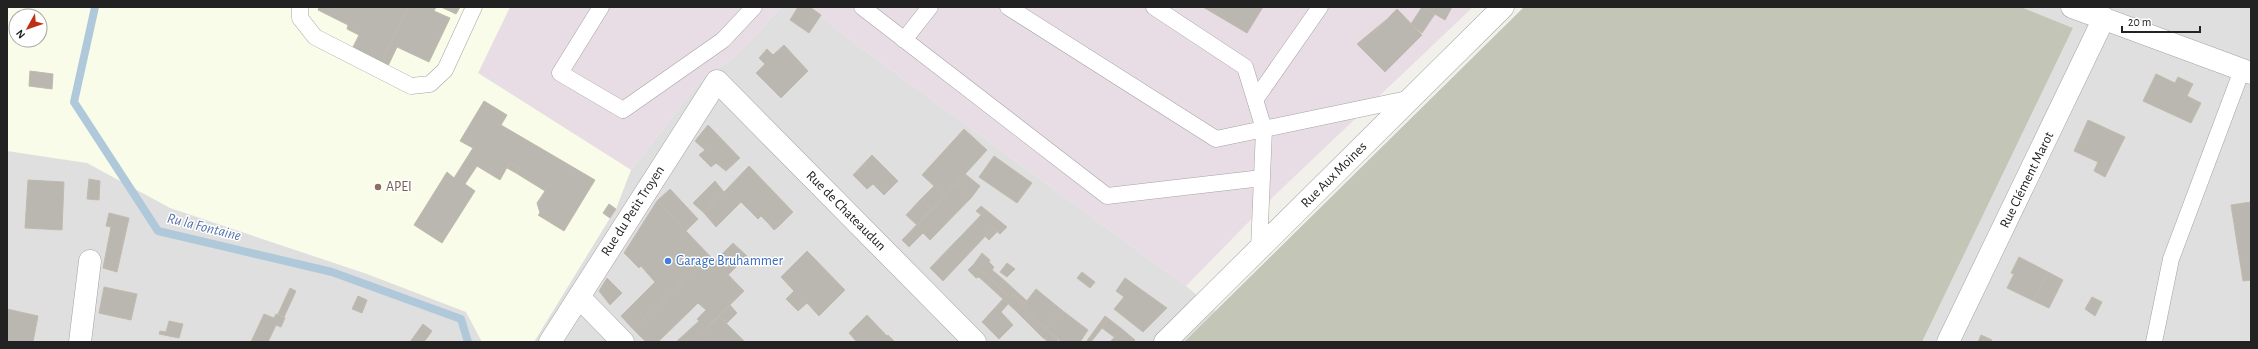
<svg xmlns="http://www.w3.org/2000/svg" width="2258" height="349" font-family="'Alegreya Sans',sans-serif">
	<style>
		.residential { fill: #e0dfdf; fill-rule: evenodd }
		.industrial { fill: #e9dde5 }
		.education { fill: #f9fce8; fill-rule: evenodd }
		.construction { fill: #c3c5b6 }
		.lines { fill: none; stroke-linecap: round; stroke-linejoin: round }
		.stream { stroke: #afc9da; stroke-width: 8 }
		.building { fill: #bab6b0; stroke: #c2baad }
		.service-casing { stroke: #a3a3a3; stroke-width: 17 }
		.minor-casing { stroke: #a3a3a3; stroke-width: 23 }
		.service { stroke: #fff; stroke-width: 16 }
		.minor { stroke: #fff; stroke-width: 22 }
		.education-dot { fill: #8d6e63; stroke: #fff; stroke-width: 1.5 }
		.shop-dot { fill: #3f7fe0; stroke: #fff; stroke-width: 1.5 }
		.labels { text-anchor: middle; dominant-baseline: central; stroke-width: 3; stroke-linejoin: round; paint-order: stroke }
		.street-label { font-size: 14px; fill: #222; stroke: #fff }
		.education-label { font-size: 14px; fill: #785e54; stroke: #fff; text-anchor: start }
		.shop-label { font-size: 14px; fill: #366cbe; stroke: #fff; text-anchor: start }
		.water-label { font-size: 15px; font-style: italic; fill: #5773a9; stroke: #fff }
	</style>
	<rect width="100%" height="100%" fill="#f1f0ea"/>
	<path class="residential" d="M7 7H510L478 73 631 170 698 84 734 57 782 7H810L857 45 1186 286 1216 311 1184 342H7ZM16 16H40V40H16Z
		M2021 7H2251V342H1922L2073 28Z"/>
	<path class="industrial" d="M510 7H782L734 57 698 84 631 170 478 73Z
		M810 7H1473L1275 195 1186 286 857 45Z"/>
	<path class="education" d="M7 7H510L478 73 631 170 616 209 609 204 603 213 610 218 534 342H482L466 312 367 274 170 208 87 163 7 151ZM16 16H40V40H16Z"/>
	<path class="construction" d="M1524 7H2021L2073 28 1922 342H1184Z"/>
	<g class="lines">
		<path class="stream" d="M95 7 74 102 158 231 332 272 461 319 468 342"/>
	</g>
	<path class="building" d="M319 7H408L382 62 352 49 359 35 347 29 348 25 318 10Z
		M408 7H436L434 11 450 18 429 62 397 47 388 66 382 62Z
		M441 7H460L456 14Z
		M798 7H810L821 15 809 33 790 20Z
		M1203 7H1263L1247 33Z
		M1422 7 1435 14 1422 33 1411 24Z
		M1423 7H1452L1445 20Z
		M1397 9 1422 35 1385 72 1360 47Z
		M1386 20 1360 47 1357 44Z
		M784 45 808 71 781 98 756 73 765 64 759 58 767 49 773 55Z
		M30 71 53 74 52 89 29 86Z
		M2156 74 2175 83 2178 77 2193 84 2187 96 2201 103 2191 123 2143 101Z
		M484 101 507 115 501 125 595 180 564 231 538 215 540 213 537 203 545 191 516 173 520 168 510 162 500 180 477 166 465 184 475 191 442 243 414 225 447 172 454 178 473 148 460 141Z
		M2088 120 2125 137 2105 177 2094 171 2098 162 2074 151Z
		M708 125 740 158 726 171 716 163 711 167 699 155 705 150 695 141Z
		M964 129 987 150 945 196 922 175Z
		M872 155 898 181 884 195 873 184 867 189 853 175Z
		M994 156 1032 183 1017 203 979 177Z
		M510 162 520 168 516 173 507 168Z
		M749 166 793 212 779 226 773 219 768 223 761 216 758 219 741 202 716 227 704 213Z
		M965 174 980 186 971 198 955 185Z
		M89 179 100 181 99 200 87 199Z
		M28 180 64 182 62 230 25 228Z
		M715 181 724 192 704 213 693 203Z
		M955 185 971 198 930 240 923 233 909 247 902 240Z
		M934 186 945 196 932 210 921 199Z
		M670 189 698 219 686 231 657 201Z
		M921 199 932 210 917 225 906 215Z
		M657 201 710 256 633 329 621 316 655 282 641 266 639 268 624 253Z
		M2251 202V280L2243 281 2231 205Z
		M609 204 616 209 610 218 603 213Z
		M981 206 986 210 981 215 976 211Z
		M986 210 1007 227 1000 234 993 228 943 281 930 268Z
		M109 213 129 218 117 272 103 268 111 227 106 226Z
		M773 219 779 226 774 230 768 223Z
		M993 228 998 231 989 240 985 236Z
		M733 243 747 256 728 275 715 261Z
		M807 251 845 290 819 316 807 303 798 311 786 299 794 291 781 277Z
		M982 253 990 260 989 262 994 267 992 270 1004 280 998 287 974 264Z
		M710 256 744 291 692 342H676L699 321 697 319 706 310 698 303 658 342H646L633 329Z
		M2019 257 2048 272 2034 301 2007 288 2014 274 2011 273Z
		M1007 263 1015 269 1007 277 1000 272Z
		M974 264 1007 294 1003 299 979 277 976 278 968 270Z
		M1082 272 1095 282 1090 288 1077 278Z
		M2048 272 2063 280 2049 308 2034 301Z
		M607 278 622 293 610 305 599 291Z
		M1125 278 1167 308 1143 332 1114 309 1124 297 1116 291Z
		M1004 280 1027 301 1025 304 1013 294 1010 298 998 287Z
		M104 287 137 294 131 320 99 313Z
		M290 288 296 291 284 317 278 314Z
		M1036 289 1063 311 1046 328 1022 307Z
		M1007 294 1010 298 1013 294 1025 304 1017 312 1003 299Z
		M358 296 367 300 362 313 352 309Z
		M2092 297 2102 302 2095 316 2085 309Z
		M1003 299 1008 304 1001 312 1013 325 999 339 982 322Z
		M730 305 737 313 727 323 719 316Z
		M1022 307 1046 328 1040 335 1017 312Z
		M7 309 38 316 33 342H7Z
		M1063 311 1088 330 1080 342H1061L1046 328Z
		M264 314 274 318 276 314 285 318 281 327 276 325 268 342H251Z
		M867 315 887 336 888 335 895 342H857L849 333Z
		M719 316 745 342H692L699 335Z
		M1105 316 1109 319 1102 328 1091 342H1086Z
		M1109 319 1122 329 1114 337 1102 328Z
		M169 321 183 324 179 338 159 334 160 331 166 332Z
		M423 324 432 331 424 342H410Z
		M1046 328 1058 340 1056 342H1048L1040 335Z
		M1122 329 1135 340 1133 342H1110Z
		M1981 335 1992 340 1991 342H1978Z"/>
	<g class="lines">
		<g class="service-casing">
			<path id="service" d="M300 7V18L315 37 411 86 430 84 445 70 474 7
				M601 7 560 73 623 110 723 40 754 7
				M862 7 1107 196 1262 178
				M1008 7 1216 139 1412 98
				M1154 7 1245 67 1264 129 1259 249
				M904 40 930 7
				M1255 100 1320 7
				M2154 342 2171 259 2242 70"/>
		</g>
		<g class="minor-casing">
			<path id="minor" d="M2072 7 2251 73
				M579 297 623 342
				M80 342 90 261
				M550 342 717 81 975 342
				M1165 342 1503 7
				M1948 342 2104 18"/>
		</g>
		<use href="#service" class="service"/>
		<use href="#minor" class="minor"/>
	</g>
	<circle class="education-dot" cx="378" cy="187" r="4"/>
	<circle class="shop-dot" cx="668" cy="261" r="4"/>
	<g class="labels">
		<g class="street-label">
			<text transform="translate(1334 175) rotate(-45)">Rue Aux Moines</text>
			<text transform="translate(2027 180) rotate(-64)">Rue Clément Marot</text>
			<text transform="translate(633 211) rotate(-57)">Rue du Petit Troyen</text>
			<text transform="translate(846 211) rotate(45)">Rue de Chateaudun</text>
		</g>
		<g class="education-label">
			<text x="386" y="187">APEI</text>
		</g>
		<g class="shop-label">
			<text x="676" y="261">Garage Bruhammer</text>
		</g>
		<g class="water-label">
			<text transform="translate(204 227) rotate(14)">Ru la Fontaine</text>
		</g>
	</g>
	<rect width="2258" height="349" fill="none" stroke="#222222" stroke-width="16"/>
	<g transform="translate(28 28) rotate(230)"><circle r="19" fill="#ffffff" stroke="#a7a7a7"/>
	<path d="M0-3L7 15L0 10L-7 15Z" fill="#bf3015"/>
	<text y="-6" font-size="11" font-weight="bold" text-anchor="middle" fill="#222222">N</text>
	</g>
	<path d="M2122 26v6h78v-6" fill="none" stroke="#222222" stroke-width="2"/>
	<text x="2128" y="26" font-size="12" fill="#222222" stroke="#ffffff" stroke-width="3" paint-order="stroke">20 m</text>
</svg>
